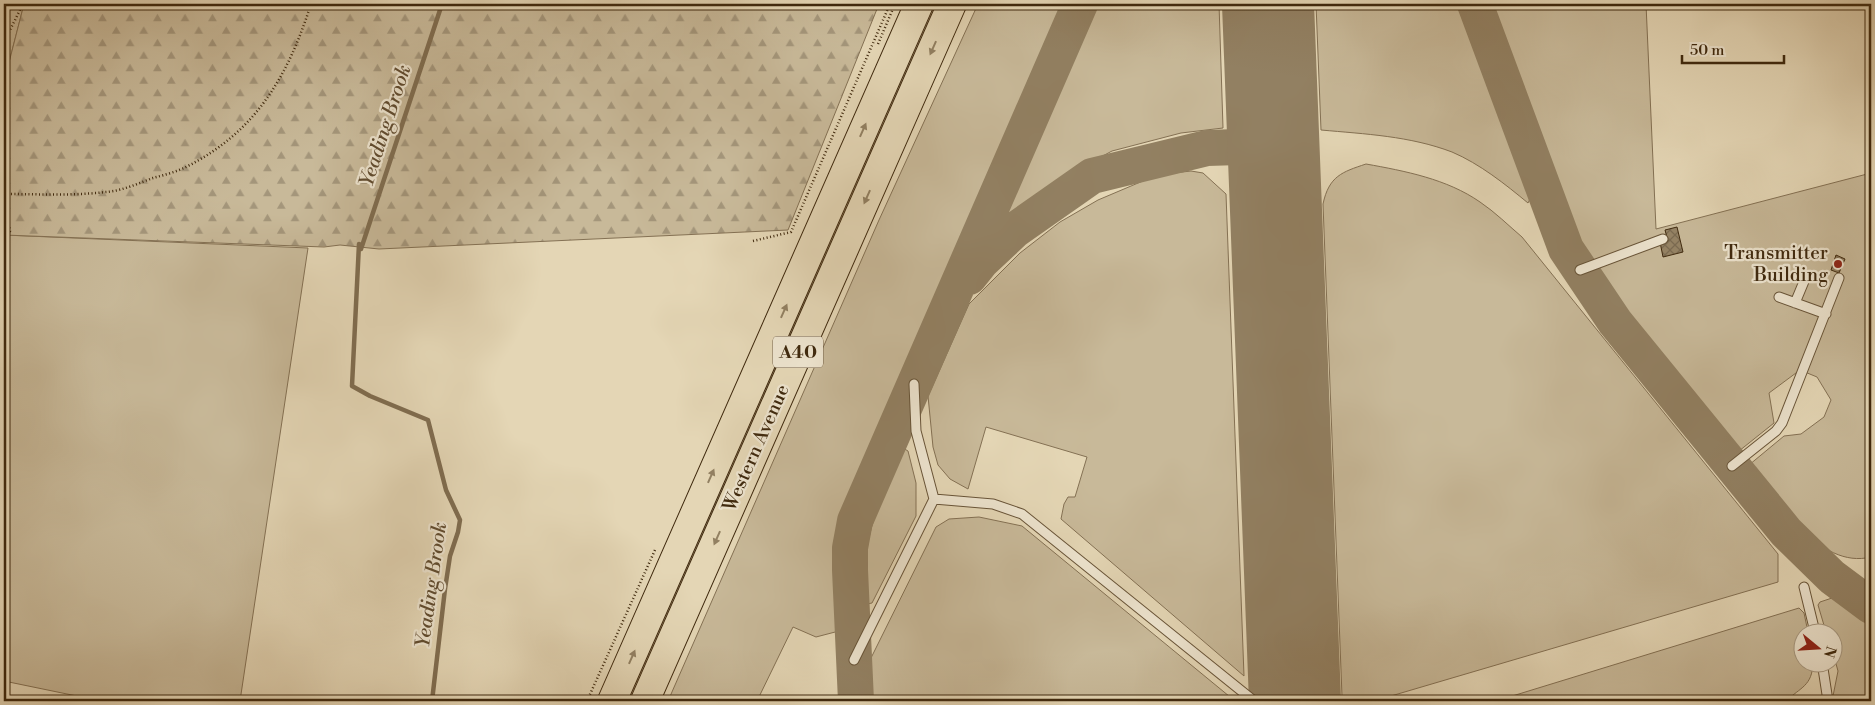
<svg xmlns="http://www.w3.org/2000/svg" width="1875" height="705" font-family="'Libre Bodoni',serif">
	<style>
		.green { fill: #c8b999; stroke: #847154 }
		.forest { fill: url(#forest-firs); stroke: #847154 }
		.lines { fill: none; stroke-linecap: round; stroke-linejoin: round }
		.stream { stroke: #806d50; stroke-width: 4.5 }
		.taxiway { stroke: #928062; stroke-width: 36 }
		.runway { stroke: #928062; stroke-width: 92 }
		.building { fill: url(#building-cross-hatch); stroke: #3f290e }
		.service-casing { stroke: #685438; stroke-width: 11 }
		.trunk-casing { stroke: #3f290e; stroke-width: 30 }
		.path { stroke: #3f290e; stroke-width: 2.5; stroke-dasharray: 1 2.5; stroke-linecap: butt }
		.service { stroke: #ede4cf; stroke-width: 9 }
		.trunk { stroke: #e4d6b5; stroke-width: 28 }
		.oneway { fill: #928062 }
		.poi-dot { fill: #8f2418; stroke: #ede4cf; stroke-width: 2 }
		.labels { text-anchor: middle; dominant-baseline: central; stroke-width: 4.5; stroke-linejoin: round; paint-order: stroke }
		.shield { fill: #ede4cf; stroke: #736148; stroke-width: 1 }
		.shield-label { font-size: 18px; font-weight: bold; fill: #3f290e }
		.poi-label { font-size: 19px; fill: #3f290e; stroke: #ede4cf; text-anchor: end }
		.street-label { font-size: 19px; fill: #3f290e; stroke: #ede4cf }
		.water-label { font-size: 20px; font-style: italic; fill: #604b2f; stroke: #ede4cf }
	</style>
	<defs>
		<pattern id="forest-firs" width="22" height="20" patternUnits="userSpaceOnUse" patternTransform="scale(1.25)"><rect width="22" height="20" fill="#c8b999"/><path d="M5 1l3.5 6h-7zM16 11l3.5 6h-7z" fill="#a4967b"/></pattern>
		<pattern id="building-cross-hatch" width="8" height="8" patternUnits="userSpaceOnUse" patternTransform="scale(1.25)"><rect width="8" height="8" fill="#958365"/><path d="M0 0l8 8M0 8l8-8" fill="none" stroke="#7b6b52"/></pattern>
	</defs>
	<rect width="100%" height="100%" fill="#e4d6b5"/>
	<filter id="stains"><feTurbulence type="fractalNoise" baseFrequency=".004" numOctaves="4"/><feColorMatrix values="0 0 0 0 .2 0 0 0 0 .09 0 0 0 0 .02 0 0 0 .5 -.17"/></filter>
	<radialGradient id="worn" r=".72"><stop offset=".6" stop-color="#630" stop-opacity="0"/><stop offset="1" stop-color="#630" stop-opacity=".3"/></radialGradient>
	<path class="green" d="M4 4H24L4 82Z
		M978 4H1065L846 506 838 532 836 563 839 631 816 637 793 627 757 701H668L879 220Z
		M1096 4H1219L1223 128 1181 133 1112 151 1082 167 1006 221 1004 218Z
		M1316 4H1457L1530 199 1528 203C1505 184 1480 164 1452 152 1410 136 1365 134 1321 130Z
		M1493 4H1646L1656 229 1871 173V557C1819 570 1776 499 1749 465L1784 436 1801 434 1824 417 1831 400 1817 377 1800 370 1769 393 1774 423 1739 451 1595 272 1583 250Z
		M1366 164C1405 171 1447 179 1480 202 1495 212 1509 226 1522 237L1778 554V582L1374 701H1349L1342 696 1323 204C1329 176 1342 172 1366 164Z
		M1191 171 1203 173 1226 194 1244 676 1061 519 1064 504 1068 497H1075L1087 457 986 427 968 489 950 479 938 465 933 447 928 396 969 304 1020 253 1060 222 1098 200 1157 175Z
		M4 235 308 248 240 701H101L4 681Z
		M903 448 908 451 916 483V516L872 603 867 604C867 589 865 573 866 558 869 520 888 483 903 448Z
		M979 517 1022 526 1235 701H871L869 662 936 527 949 519Z
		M1832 598 1871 626V701H1832L1838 671 1833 653 1832 632H1826L1818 605 1820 602Z
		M1799 608 1804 613 1808 632H1802V662L1813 663C1812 686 1801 687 1786 701H1496Z"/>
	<path class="forest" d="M24 4H879L788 230 379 249 340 245 324 247 4 235V82Z"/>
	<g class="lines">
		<path class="stream" d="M359 244 352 386 370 396 428 420 446 490 460 520 458 532 450 556 445 589 432 701
			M361 249 442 4"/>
		<path class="taxiway" d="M1475 4 1566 249 1615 322 1786 532 1832 577 1871 606
			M969 277 981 262 1015 230 1092 176 1207 148 1239 147 1256 155 1264 166 1275 195
			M856 701 850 570V548L855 521 1080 4"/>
		<path class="runway" d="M1268 4 1295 701"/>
	</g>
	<path class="building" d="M1677 227 1683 252 1663 257 1660 242 1668 241 1665 230Z
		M1836 255 1845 259 1839 273 1831 270Z"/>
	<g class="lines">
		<g class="service-casing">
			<path id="service" d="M1580 270 1663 239
				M1779 297 1826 314
				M1795 303 1805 279
				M1732 466 1776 431 1782 423 1839 278
				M934 499 993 504 1022 514 1254 701
				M1804 587 1815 632
				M854 660 934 499 916 431 914 384
				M1822 662 1828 701"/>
		</g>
		<g class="trunk-casing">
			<path id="trunk" d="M612 701 919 4
				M645 701 952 4"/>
		</g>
		<path class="path" d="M4 42 23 4
			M878 44 895 4
			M4 194C38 194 73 196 106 192 122 191 139 183 153 178 164 175 176 172 186 167 256 132 288 76 311 4
			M4 200 10 231 4 239
			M753 241 791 232 890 4
			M587 701 655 550"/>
		<use href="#service" class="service"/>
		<use href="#trunk" class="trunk"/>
	</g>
	<defs><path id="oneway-solid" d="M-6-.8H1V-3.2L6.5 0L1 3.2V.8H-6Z" transform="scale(1.25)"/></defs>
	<g class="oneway">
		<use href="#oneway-solid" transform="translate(933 48) rotate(114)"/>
		<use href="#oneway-solid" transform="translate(863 130) rotate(-66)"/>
		<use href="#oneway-solid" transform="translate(867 197) rotate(114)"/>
		<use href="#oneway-solid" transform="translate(784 311) rotate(-66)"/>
		<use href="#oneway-solid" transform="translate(711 476) rotate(-66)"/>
		<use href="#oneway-solid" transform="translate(717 538) rotate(114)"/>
		<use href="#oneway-solid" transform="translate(632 657) rotate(-66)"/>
	</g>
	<circle class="poi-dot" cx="1838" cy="264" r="5"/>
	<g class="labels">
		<rect class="shield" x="773" y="336.5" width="50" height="31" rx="4"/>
		<g class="shield-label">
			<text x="798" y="352">A40</text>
		</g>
		<g class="poi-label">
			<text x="1828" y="253">Transmitter<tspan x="1828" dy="22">Building</tspan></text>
		</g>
		<g class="street-label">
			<text transform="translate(756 448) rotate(-66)">Western Avenue</text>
		</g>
		<g class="water-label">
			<text transform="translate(386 126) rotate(-72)">Yeading Brook</text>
			<text transform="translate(432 585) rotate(-82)">Yeading Brook</text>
		</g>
	</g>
	<rect width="1875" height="705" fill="none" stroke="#e4d6b5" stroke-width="20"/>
	<rect x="5" y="5" width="1865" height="695" fill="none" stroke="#3f290e" stroke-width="2.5"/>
	<rect x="10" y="10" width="1855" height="685" fill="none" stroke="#3f290e"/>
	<g transform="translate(1818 648) rotate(108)"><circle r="24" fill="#ede4cf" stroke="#a79982"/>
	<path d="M0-4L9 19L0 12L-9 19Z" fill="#8f2418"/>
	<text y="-8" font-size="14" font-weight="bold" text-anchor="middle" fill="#3f290e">N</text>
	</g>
	<path d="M1682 55v8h102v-8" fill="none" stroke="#3f290e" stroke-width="2.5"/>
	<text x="1690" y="55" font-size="15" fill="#3f290e" stroke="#ede4cf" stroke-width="4" paint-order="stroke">50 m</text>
	<rect width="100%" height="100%" filter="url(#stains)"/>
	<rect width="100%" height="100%" fill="url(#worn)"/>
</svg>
